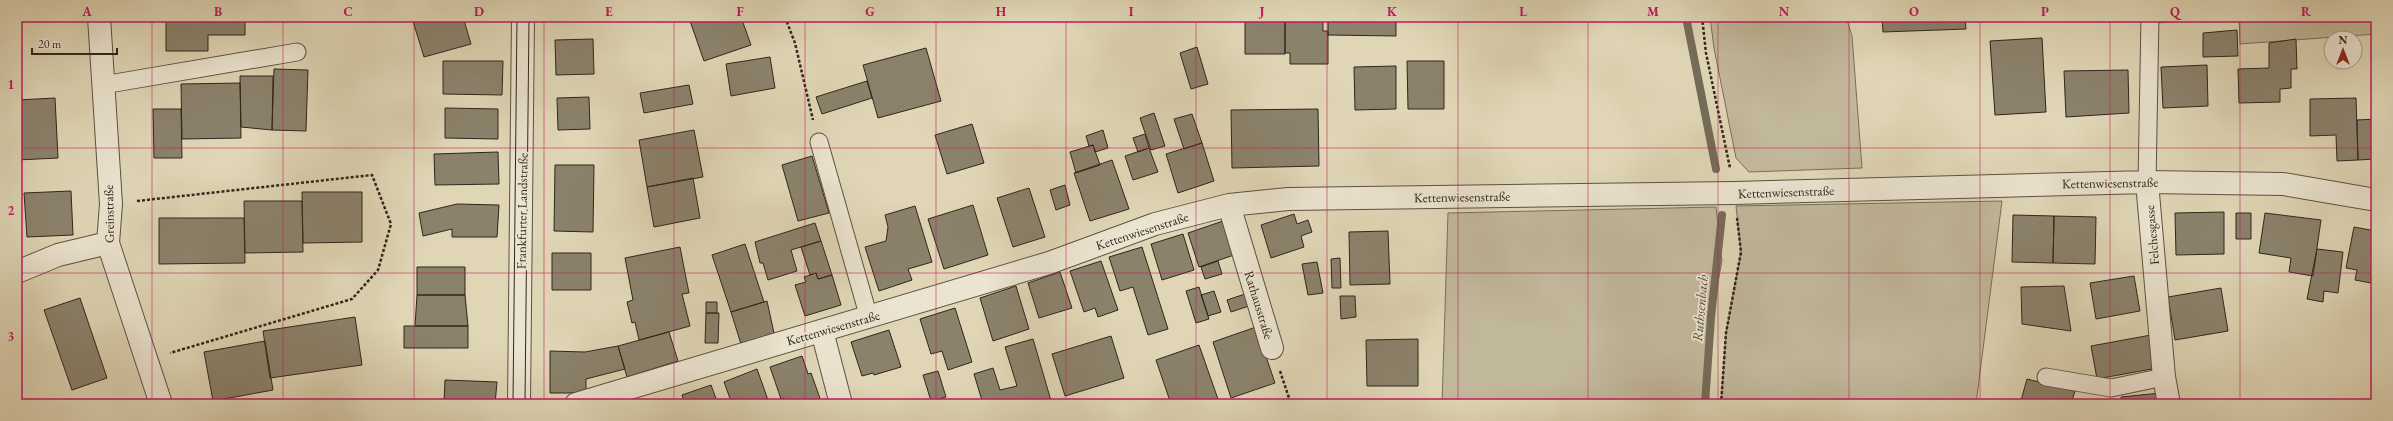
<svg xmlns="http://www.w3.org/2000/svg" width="2393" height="421" font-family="'EB Garamond',serif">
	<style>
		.green { fill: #c2b89c; stroke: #786f5c }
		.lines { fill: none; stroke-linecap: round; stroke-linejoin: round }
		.stream { stroke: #746c59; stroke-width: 8 }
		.building { fill: #8b826c; stroke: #2e261c }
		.service-casing { stroke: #5a5242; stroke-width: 19 }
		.minor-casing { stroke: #5a5242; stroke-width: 24 }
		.tertiary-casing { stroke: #5a5242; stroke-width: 24 }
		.path { stroke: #2e261c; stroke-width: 2.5; stroke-dasharray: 3 2; stroke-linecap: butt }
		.service { stroke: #ebe4d0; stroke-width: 17 }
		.minor { stroke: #ebe4d0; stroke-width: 22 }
		.tertiary { stroke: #ebe4d0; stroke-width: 22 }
		.tram { stroke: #2e261c; stroke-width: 1 }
		.grid { fill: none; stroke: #c2185b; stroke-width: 1; stroke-opacity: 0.55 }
		.labels { text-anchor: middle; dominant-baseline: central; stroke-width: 3.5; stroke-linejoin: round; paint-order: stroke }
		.street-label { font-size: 13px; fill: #2e261c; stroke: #ebe4d0 }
		.water-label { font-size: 14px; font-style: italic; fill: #51493b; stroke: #ebe4d0 }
		.neatline { fill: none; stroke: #c2185b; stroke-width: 1.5 }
		.grid-label { font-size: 13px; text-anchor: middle; font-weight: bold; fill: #c2185b }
	</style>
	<rect width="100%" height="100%" fill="#e0d6b6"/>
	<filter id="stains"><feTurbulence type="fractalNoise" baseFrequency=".005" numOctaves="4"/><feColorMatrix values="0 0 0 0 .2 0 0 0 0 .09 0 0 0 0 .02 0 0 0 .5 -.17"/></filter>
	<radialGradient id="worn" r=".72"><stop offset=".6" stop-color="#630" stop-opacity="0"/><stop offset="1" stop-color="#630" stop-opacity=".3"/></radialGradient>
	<path class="green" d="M1710 17H1846L1852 36 1862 168 1749 172 1736 158 1714 48Z
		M2157 17H2376V34L2240 44 2239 17 2157 23Z
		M2002 201 1976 404H1721L1726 333 1741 252 1736 206Z
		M1716 207 1722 261 1710 323 1703 404H1442L1448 213Z"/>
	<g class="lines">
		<path class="stream" d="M1686 17 1716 169
			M1705 404 1711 317 1722 215"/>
	</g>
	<path class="building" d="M166 17H245V35H208V51H166Z
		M463 17 471 44 424 57 412 18Z
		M702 17H741L751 45 704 61 690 21Z
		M1245 17H1285V54H1245Z
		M1285 17H1323V31H1328V64H1290V53H1285Z
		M1328 17H1396V36L1328 35Z
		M1882 17H1965L1966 29 1883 32Z
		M2237 30 2238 56 2203 57V33Z
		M2042 38 2046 112 1995 115 1990 41Z
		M593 39 594 74 556 75 555 40Z
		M2296 39 2297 69H2291V88L2280 89V102L2239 103 2238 69 2269 68V43Z
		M1197 47 1208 84 1191 89 1180 53Z
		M926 48 941 101 878 118 863 65Z
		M770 57 775 88 731 96 726 64Z
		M443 61H503L502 95 443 94Z
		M1407 61H1444V109H1408Z
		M2207 65 2208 106 2163 108 2161 67Z
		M1396 66V109L1355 110 1354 67Z
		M274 69 308 70 306 131 272 130Z
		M2128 70 2129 113 2066 117 2064 71Z
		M240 76H273L272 130 241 127Z
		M867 81 872 98 822 114 816 97Z
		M240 83 241 138 182 139 181 84Z
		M689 85 693 104 644 113 640 93Z
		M589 97 590 129 558 130 557 98Z
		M55 98 58 158 17 160V100Z
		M2356 98 2358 160 2337 161 2336 135 2310 136V99Z
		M445 108 498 109V139L445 138Z
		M153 109H181L182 158H154Z
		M1318 109 1319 166 1232 168 1231 110Z
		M1154 113 1165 146 1151 150 1140 118Z
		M1192 114 1202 143 1184 149 1174 119Z
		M2376 119V159L2358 160 2357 120Z
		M972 124 984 163 947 174 935 135Z
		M694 130 703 177 647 187 639 140Z
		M1103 130 1108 148 1095 152 1093 145 1089 146 1086 136Z
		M1145 134 1149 148 1138 152 1133 138Z
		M1202 143 1214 181 1178 193 1166 154Z
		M1093 145 1100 165 1076 173 1070 152Z
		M1149 148 1158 172 1133 180 1125 156Z
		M498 152 499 184 435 185 434 154Z
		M812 156 829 213 798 221 782 165Z
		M1112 160 1129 209 1090 221 1074 173Z
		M555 165H594L593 232 554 231Z
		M693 178 700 218 654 227 647 187Z
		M1065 185 1070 205 1056 210 1050 190Z
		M1029 188 1045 237 1013 247 997 198Z
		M71 191 73 235 27 237 24 193Z
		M302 192H362V242L303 243Z
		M244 201H302L303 252 245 253Z
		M457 204 499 205 497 237H452V229L423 236 419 213Z
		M973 205 988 255 944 269 928 219Z
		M915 206 932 262 908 269 912 280 879 291 865 247 886 241 888 227 885 215Z
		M2224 212V254L2176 255 2175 213Z
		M2236 213H2251V239H2236Z
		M2265 213 2321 220 2313 276 2289 272 2291 258 2259 253Z
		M1294 214 1297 224 1308 220 1312 232 1301 236 1304 247 1271 258 1261 225Z
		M2013 215 2054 216 2053 263 2012 262Z
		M2054 216 2096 217 2095 264 2053 263Z
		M159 218H244L245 263 159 264Z
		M1223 221 1234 255 1199 267 1188 233Z
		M815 223 821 241 791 250 797 271 768 280 763 263H760L755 242Z
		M2354 227 2376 231V284L2355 280 2357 270 2346 268Z
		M1388 231 1390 284 1350 285 1349 232Z
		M1183 234 1194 270 1162 280 1151 244Z
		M821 241 832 275 818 279 816 273 810 275 801 247Z
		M745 244 764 302 731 312 712 255Z
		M680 247 689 293 682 294 690 326 639 340 635 322 632 323 627 302 633 300 625 258Z
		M1142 247 1168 329 1148 335 1133 287 1120 291 1109 257Z
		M2317 249 2343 252 2338 293 2324 291 2323 302 2307 299Z
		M552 253H591V290H552Z
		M1340 258 1341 288H1332L1331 259Z
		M1101 261 1118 310 1098 317 1095 308 1084 312 1070 271Z
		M1218 261 1222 274 1205 279 1201 267Z
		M1317 262 1323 293 1308 295 1302 264Z
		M417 267H465V295H417Z
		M1060 272 1072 308 1039 318 1028 283Z
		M816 273 818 279 832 275 841 305 805 316 795 285 806 282 804 277Z
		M2134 276 2140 311 2096 319 2090 283Z
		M1016 286 1029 329 993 341 980 298Z
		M2064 286 2071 331 2022 324 2021 287Z
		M1199 287 1209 319 1196 323 1186 291Z
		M2221 288 2228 331 2175 340 2168 297Z
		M1214 291 1221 312 1208 316 1201 295Z
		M1245 294 1249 306 1231 312 1227 300Z
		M417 295H465L468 326H415Z
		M1340 296H1355L1356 317 1341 319Z
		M80 298 107 378 72 390 44 310Z
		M767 301 774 333 741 344 731 312Z
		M706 302H717V313H706Z
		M955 308 972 362 948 370 942 351 931 354 920 319Z
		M706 313H719L718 343H705Z
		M355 317 362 365 270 378 263 331Z
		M404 326H468V348H404Z
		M1256 327 1275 383 1231 398 1213 342Z
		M889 330 901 367 874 375 873 373 862 376 851 342Z
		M669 332 678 361 627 377 618 346Z
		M2151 335 2157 368 2097 379 2091 346Z
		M1111 336 1124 378 1065 396 1052 354Z
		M1033 339 1052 404H983L974 374 993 368 1000 390 1017 386 1005 347Z
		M1418 339V386H1367L1366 340Z
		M265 341 273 390 213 401 204 352Z
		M1199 345 1219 402 1171 404 1156 360Z
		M618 346 625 369 586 379V393H550V351L585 352Z
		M802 356 808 374 811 373 822 404H786L784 398 781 399 770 367Z
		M757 369 768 400 758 404H732L724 382Z
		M938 371 946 397 931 401 923 375Z
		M2027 379 2075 391 2071 404H2020Z
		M445 380 497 382 495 404H444Z
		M711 385 718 404H685L682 395Z
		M2160 393 2162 404H2122L2121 397Z"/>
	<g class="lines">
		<g class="service-casing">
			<path id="service" d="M103 85 297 52
				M819 142 869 318
				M2147 182 2150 17
				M2046 377 2111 388 2164 377"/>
		</g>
		<g class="minor-casing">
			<path id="minor" d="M99 17 111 204 108 243 161 404
				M2147 182 2164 377 2169 404
				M1229 205 1272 348
				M17 272 58 255 108 243
				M822 331 841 404
				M576 404 1049 263 1155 224 1229 205 1288 199 1735 193 2147 182 2283 184 2376 200"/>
		</g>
		<g class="tertiary-casing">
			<path id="tertiary" d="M519 404 523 17"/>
		</g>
		<path class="path" d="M785 17 795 43 813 120
			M1702 17 1706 53 1730 168
			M137 201 372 175 391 224 378 270 352 299 170 353
			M1280 371 1291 404
			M1721 404 1726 333 1741 252 1737 218"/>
		<use href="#service" class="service"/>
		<use href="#minor" class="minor"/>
		<use href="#tertiary" class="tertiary"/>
		<path class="tram" d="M513 404 517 17
			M525 404 529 17"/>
	</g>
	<path class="grid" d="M152 17V404M283 17V404M414 17V404M544 17V404M674 17V404M805 17V404M936 17V404M1066 17V404M1196 17V404M1327 17V404M1458 17V404M1588 17V404M1718 17V404M1849 17V404M1980 17V404M2110 17V404M2240 17V404M17 148H2376M17 273H2376"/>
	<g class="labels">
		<g class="street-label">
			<text transform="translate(2110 183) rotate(-1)">Kettenwiesenstraße</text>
			<text transform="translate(1786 192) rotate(-2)">Kettenwiesenstraße</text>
			<text transform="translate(1462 197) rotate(-1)">Kettenwiesenstraße</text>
			<text transform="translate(522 211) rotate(-89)">Frankfurter Landstraße</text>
			<text transform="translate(109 214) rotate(-91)">Greinstraße</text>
			<text transform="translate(1142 231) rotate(-18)">Kettenwiesenstraße</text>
			<text transform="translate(2152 235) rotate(-95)">Felchesgasse</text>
			<text transform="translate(1259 305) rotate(73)">Rathausstraße</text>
			<text transform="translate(833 328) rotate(-16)">Kettenwiesenstraße</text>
		</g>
		<g class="water-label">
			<text transform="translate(1700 308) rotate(-85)">Ruthsenbach</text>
		</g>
	</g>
	<rect width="2393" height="421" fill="none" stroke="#e0d6b6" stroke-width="44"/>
	<g transform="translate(2343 50)"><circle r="19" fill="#ebe4d0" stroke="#9f9888"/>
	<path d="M0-3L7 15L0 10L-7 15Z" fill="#8f2418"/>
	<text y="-6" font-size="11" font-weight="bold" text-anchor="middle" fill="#2e261c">N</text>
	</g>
	<path d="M32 48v6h85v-6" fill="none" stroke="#2e261c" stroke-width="2"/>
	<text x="38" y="48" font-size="12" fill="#2e261c" stroke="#ebe4d0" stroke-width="3" paint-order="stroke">20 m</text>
	<rect x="22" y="22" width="2349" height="377" class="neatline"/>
	<g class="grid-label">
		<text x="87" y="16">A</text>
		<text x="218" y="16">B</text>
		<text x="348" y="16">C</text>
		<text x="479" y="16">D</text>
		<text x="609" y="16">E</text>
		<text x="740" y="16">F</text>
		<text x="870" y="16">G</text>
		<text x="1001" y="16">H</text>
		<text x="1131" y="16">I</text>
		<text x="1262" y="16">J</text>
		<text x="1392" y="16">K</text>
		<text x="1523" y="16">L</text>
		<text x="1653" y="16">M</text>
		<text x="1784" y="16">N</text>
		<text x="1914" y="16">O</text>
		<text x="2045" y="16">P</text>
		<text x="2175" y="16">Q</text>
		<text x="2306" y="16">R</text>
		<text x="11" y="89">1</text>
		<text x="11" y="215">2</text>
		<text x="11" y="341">3</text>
	</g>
	<rect width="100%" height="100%" filter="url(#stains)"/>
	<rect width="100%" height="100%" fill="url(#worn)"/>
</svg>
